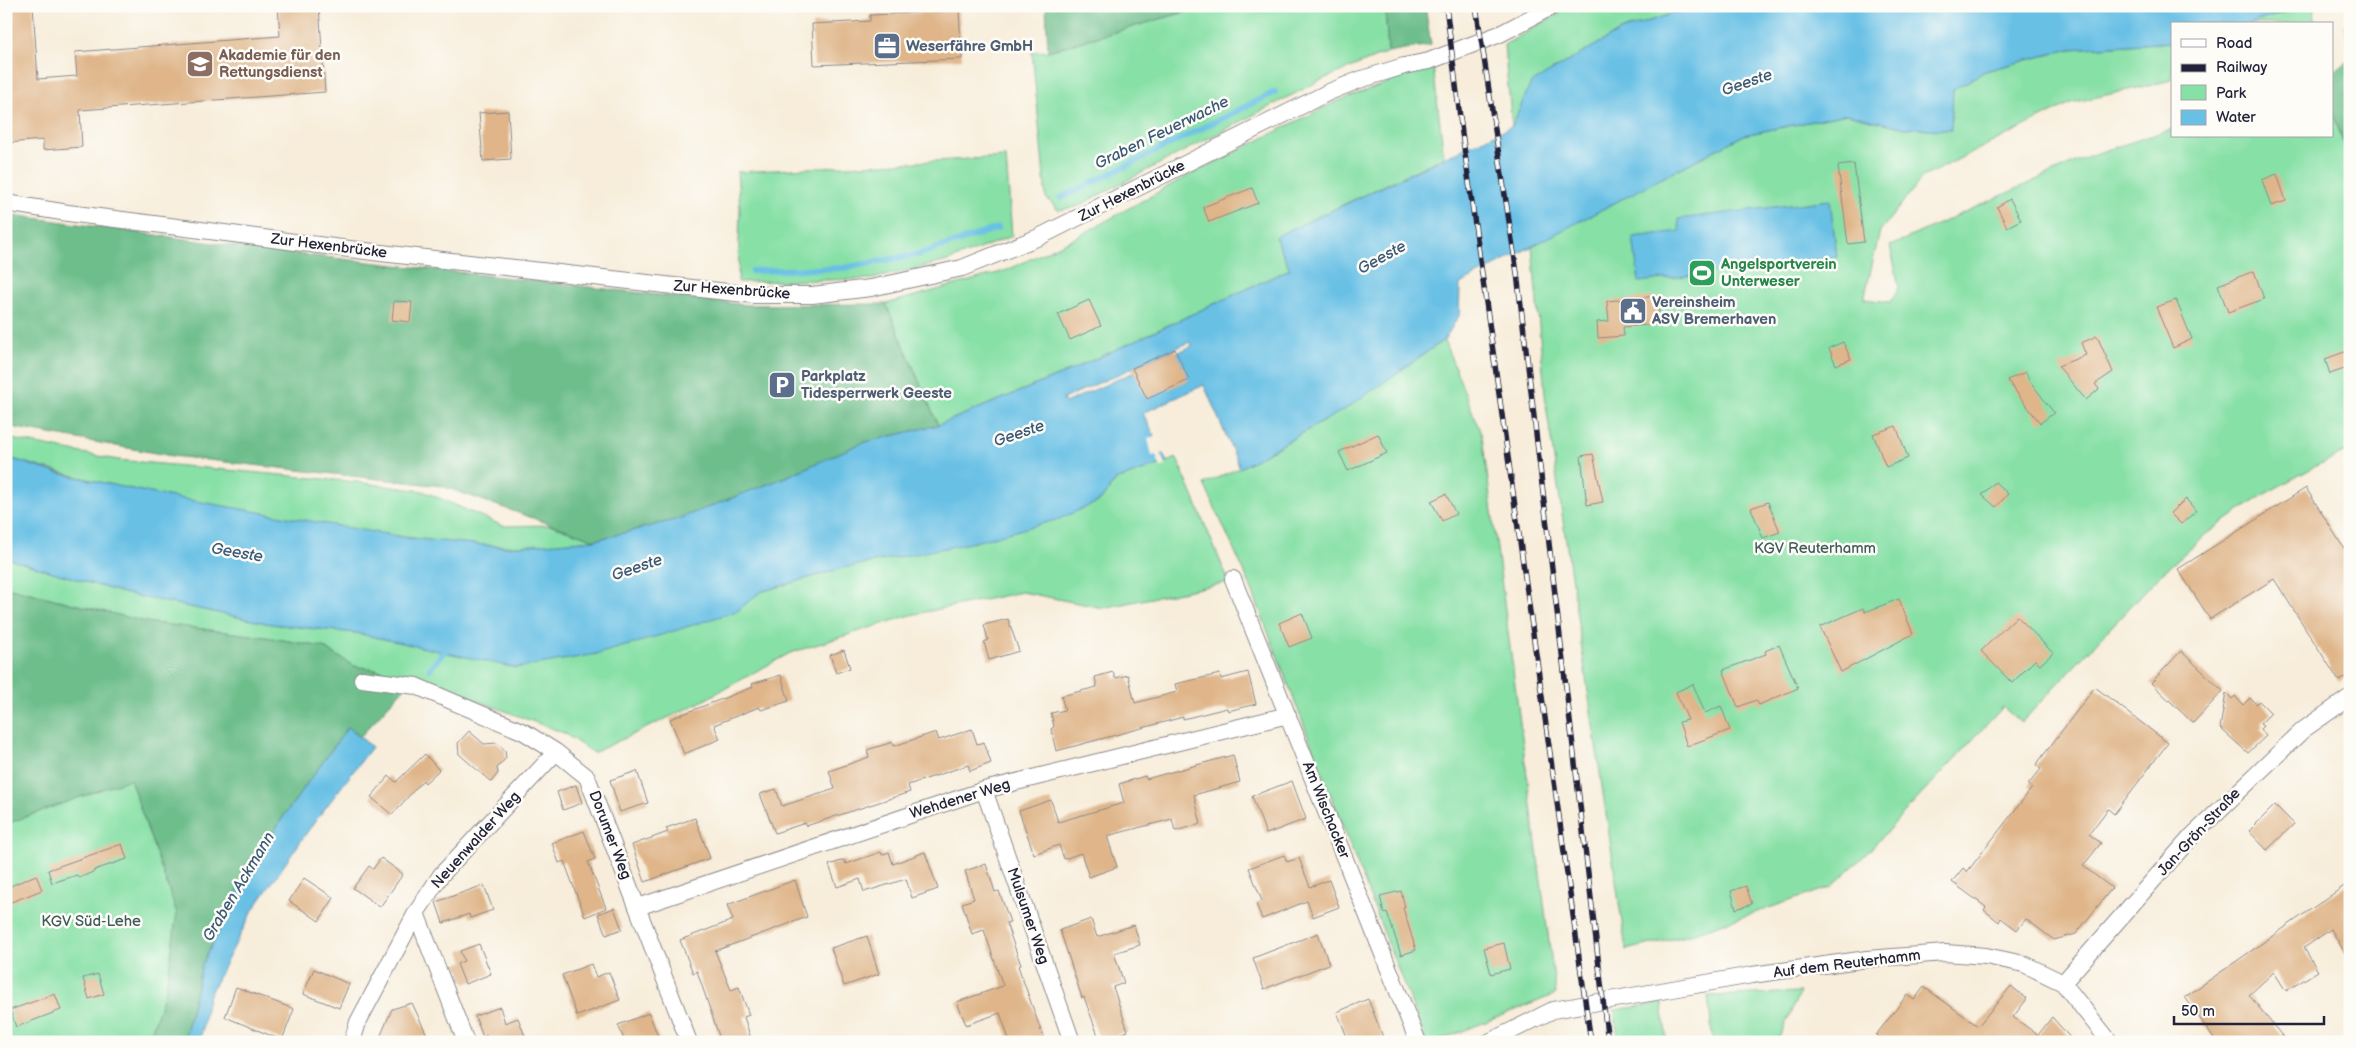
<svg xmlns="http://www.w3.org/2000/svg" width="2356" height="1048" font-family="'Balsamiq Sans',sans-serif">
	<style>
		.green { fill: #87e0a6; stroke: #548170 }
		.forest { fill: #6dbe8b; stroke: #487063 }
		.water { fill: #68c0e5; stroke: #457190; fill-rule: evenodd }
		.pier { fill: #f7edda }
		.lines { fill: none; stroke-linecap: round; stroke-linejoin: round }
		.stream { stroke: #68c0e5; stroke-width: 6 }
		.building { fill: #dfb589 }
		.minor-casing { stroke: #8c888a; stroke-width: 18 }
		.minor { stroke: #fff; stroke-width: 16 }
		.rail-casing { stroke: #22223b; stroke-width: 5.5 }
		.rail { stroke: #fdfcf7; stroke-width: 4; stroke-dasharray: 11; stroke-linecap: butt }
		.labels { text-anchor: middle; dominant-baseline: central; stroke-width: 5; stroke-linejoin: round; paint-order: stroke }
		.service-label { font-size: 15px; font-weight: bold; fill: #4e5e75; stroke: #fdfcf7; text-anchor: start }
		.education-label { font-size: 15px; font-weight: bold; fill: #785e54; stroke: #fdfcf7; text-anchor: start }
		.street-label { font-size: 15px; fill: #22223b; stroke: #fdfcf7 }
		.leisure-label { font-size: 15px; font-weight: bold; fill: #27864d; stroke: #fdfcf7; text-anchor: start }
		.park-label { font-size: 15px; fill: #405b5b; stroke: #fdfcf7 }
		.water-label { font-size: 16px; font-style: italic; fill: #3a5976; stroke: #fdfcf7 }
	</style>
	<rect width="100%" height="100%" fill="#fdfcf7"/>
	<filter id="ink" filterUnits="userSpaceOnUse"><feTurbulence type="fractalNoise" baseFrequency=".02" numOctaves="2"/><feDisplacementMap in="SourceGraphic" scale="10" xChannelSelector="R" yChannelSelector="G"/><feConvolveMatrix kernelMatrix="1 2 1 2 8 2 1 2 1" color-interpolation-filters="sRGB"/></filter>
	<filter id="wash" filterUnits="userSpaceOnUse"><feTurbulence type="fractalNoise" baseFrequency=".0096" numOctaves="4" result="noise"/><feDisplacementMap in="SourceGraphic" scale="20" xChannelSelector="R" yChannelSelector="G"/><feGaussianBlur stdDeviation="1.12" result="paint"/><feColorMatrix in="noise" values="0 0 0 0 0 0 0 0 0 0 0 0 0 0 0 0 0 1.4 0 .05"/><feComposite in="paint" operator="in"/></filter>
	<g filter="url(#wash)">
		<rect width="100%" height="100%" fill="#f7edda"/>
		<path class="green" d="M1206 6H1385L1388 52 1319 81 1076 207 1058 210 1046 198 1032 52 1048 51Z
			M1572 6H1694L1620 31 1532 83 1512 126 1504 45Z
			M2303 6H2315L2314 24H2249Z
			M2172 42V80L2071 103 1923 177 1880 231 1864 299 1890 302 1899 287 1890 246 2091 155 2172 129V136H2332V111L2350 160V450L2318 465 2263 495 2206 534 2161 574 2021 723 2003 707 1867 853 1831 887 1686 936 1626 950 1546 405 1532 246 1744 135 1847 114 1905 128 1950 130 1953 90 1985 71 2070 49Z
			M1433 66 1444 157 1275 237 1290 269 1067 372 938 425 886 304 1005 271 1077 237 1178 181 1335 102Z
			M1006 157 1012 236 948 261 872 279 738 282 740 207 737 172Z
			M1444 340 1482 436 1556 994 1435 1042H1426L1248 580 1204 484C1291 446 1367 394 1444 340Z
			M6 438 118 460 357 482 423 491 503 526 552 525 595 540C565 542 534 547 504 546 438 544 371 532 306 521 205 504 104 487 6 457Z
			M1177 458 1229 582 1103 608 1022 592 911 615 790 653 695 705 593 753 564 733 414 677 354 666 323 647 266 637 146 622 6 587V558L123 593 271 624 356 633 737 611 760 592 843 568 893 558 1100 501 1116 480Z
			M130 779 177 913 166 989 148 1042H6V824Z
			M1800 992 1777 1042H1713L1708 996Z
			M1662 1003 1667 1042H1619L1614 1010Z"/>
		<path class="forest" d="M1046 6H1206L1048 51Z
			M1385 6H1425L1431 45 1388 52Z
			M2350 23V160L2332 111V73L2349 60 2345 25Z
			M6 214 263 250 747 305 886 304 938 425 862 443 781 479 675 520 595 540 442 486 172 456 6 426Z
			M6 587 146 622 266 637 323 647 354 666 414 677 360 737 348 727 283 817 239 889 202 965 184 1042H148L166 989 177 913 130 779 6 824Z"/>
		<path class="water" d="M1694 6H2303L2249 24H2172V42L2070 49 1985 71 1953 90 1951 130 1905 128 1847 114 1744 135 1460 284 1459 316 1444 340 1347 408 1240 468 1204 385 1143 413 1167 462 1116 480 1100 501 1059 519 975 542 843 568 760 592 737 611 636 643 597 654 516 668 356 633 271 624 123 593 6 558V457L54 472 155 494 408 538 506 547 595 540 675 520 781 479 862 443 938 425 1067 372 1290 269 1275 237 1512 126 1531 83 1620 31ZM1190 342 1192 346 1065 403 1063 399Z
			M1830 200 1837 257 1639 282 1633 237 1680 231 1678 219Z
			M348 727 372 747 310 828 253 910 208 997 200 1042H184L202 965 239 889 283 817Z"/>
		<path class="pier" d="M1157 436 1164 453 1161 454 1165 466 1160 467 1156 455 1152 456 1148 438Z"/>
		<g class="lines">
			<path class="stream" d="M1061 198 1275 92
				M752 271 843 268 920 254 998 228
				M430 669 448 646"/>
		</g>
		<g id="blocks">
			<path class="building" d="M6 6H33L38 79 77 76 75 52 280 36 278 6H319L325 92 80 110 82 147 43 150V140L6 143Z
				M959 11 962 59 814 65 812 24 870 21V15Z
				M508 111 511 159 483 161 479 113Z
				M1854 164 1864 242 1848 244 1838 166Z
				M2277 174 2286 201 2271 206 2262 180Z
				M1252 188 1258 203 1209 222 1203 207Z
				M2010 199 2021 220 2007 227 1997 207Z
				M2254 271 2264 299 2228 312 2218 285Z
				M1657 296 1660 324 1623 327 1624 336 1598 338 1597 322 1609 321 1607 301Z
				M1089 300 1101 326 1070 340 1058 314Z
				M2176 300 2192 339 2173 348 2156 307Z
				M394 301 412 302 410 322 392 320Z
				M2097 336 2113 372 2095 384 2099 389 2086 400 2058 366 2086 355 2081 343Z
				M1843 342 1851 359 1836 365 1829 348Z
				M1175 349 1189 380 1147 399 1132 368Z
				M2350 350V367L2330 374 2325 359Z
				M2026 372 2029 380 2054 413 2040 423 2007 380Z
				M1896 426 1908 458 1886 467 1873 434Z
				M1378 434 1387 453 1348 471 1339 452Z
				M1593 454 1603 502 1587 505 1581 456Z
				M1995 482 2008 494 1996 507 1982 495Z
				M2306 488 2350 558V674L2339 681 2274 579 2210 619 2178 569Z
				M1446 494 1456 514 1442 521 1431 501Z
				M2186 499 2196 511 2181 524 2170 513Z
				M1768 502 1780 532 1763 538 1751 508Z
				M1899 599 1913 634 1841 672 1820 627 1863 608 1865 612Z
				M1302 613 1312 638 1289 647 1279 623Z
				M2017 616 2053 653 2040 665 2035 660 2012 683 1981 651Z
				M1008 619 1019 651 989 660 984 642 988 640 984 625Z
				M1779 645 1798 688 1759 705 1756 700 1738 707 1723 670 1766 654 1765 651Z
				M844 650 850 668 836 673 830 655Z
				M2181 651 2223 691 2193 723 2151 683Z
				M1113 672 1115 678 1128 675 1135 703 1177 692 1175 684 1220 674 1221 679 1248 672 1256 704 1228 711 1227 708 1183 719V717L1056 751 1051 729 1054 727 1051 713 1065 710 1061 696 1097 687 1095 677Z
				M781 675 789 701 761 710 759 707 714 725 720 739 684 754 670 719 753 687 752 684Z
				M1693 684 1705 713 1721 706 1730 730 1687 746 1679 722 1688 720 1676 692Z
				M2095 687 2168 743 2114 814 2108 809 2089 834 2101 843 2083 866 2112 888 2076 934 2054 940 2026 919 2017 930 2001 918 1999 922 1984 910 1986 907 1952 882 1963 868 1967 872 2032 788 2028 785 2041 769 2036 765Z
				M2226 693 2232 699 2235 696 2243 705 2250 698 2256 704 2259 701 2271 713 2260 724 2263 726 2260 729 2266 736 2248 753 2220 728Z
				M972 729 977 744 984 742 991 763 970 771 968 765 908 785 910 792 806 826 805 823 775 833 760 794 776 789 782 806 835 789 829 771 869 757 867 750 893 742 894 746 936 732 939 740Z
				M469 731 484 744 497 743 505 750 506 758 497 768 498 773 491 782 459 754 458 743Z
				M425 754 439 770 425 783 423 780 392 815 371 797 389 776 396 782Z
				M1233 755 1240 782 1194 795 1201 824 1175 831 1172 819 1107 836 1117 867 1089 877 1081 853 1064 859 1059 845 1034 854 1019 811 1051 800 1058 822 1124 803 1119 784 1145 776 1146 779Z
				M637 771 648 803 620 812 610 780Z
				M1292 781 1306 819 1266 834 1252 796Z
				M576 785 582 803 563 810 557 792Z
				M2275 805 2294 824 2267 850 2249 831Z
				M695 818 710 858 645 882 632 845 668 832 666 828Z
				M584 831 595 859 588 862 606 908 585 917 564 861 559 863 552 843Z
				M122 844 127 859 94 870 95 871 79 878 77 875 52 883 48 870Z
				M881 852 882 855 889 852 893 864 925 852 938 889 912 898 906 879 864 892 860 879 837 887 829 865 844 860 846 864Z
				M1284 855 1287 862 1299 858 1310 887 1329 880 1339 907 1313 917 1307 901 1262 919 1256 904 1262 901 1249 868Z
				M381 858 403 874 380 907 353 888 369 866 373 869Z
				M986 864 995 892 999 891 1010 922 1006 923 1021 965 1018 966 1045 1042H1010L1000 1013 966 1025 957 1002 1003 986 984 930 972 934 962 903 974 899 965 871Z
				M36 875 42 890 6 904V888Z
				M304 878 334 898 319 921 289 901Z
				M795 880 807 917 715 951 731 990 739 987 749 1015 744 1017 752 1042H721L697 971 693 973 680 940 733 920 727 905Z
				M2350 882V962L2331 929 2304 948 2318 971 2286 991 2274 972 2249 995 2287 1042H2216L2185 997Z
				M484 885 493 910 470 918 469 914 443 923 436 902Z
				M1746 886 1752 904 1736 909 1731 891Z
				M1401 891 1405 907 1403 908 1416 950 1401 955 1387 912 1384 913 1380 896Z
				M614 908 622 929 606 935 598 914Z
				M1091 919 1097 937 1134 925 1140 945 1114 953 1124 983 1113 987 1128 1031 1100 1041 1084 997 1082 998 1060 930Z
				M1318 933 1329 964 1264 989 1253 958Z
				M867 936 879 974 844 986 831 948Z
				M1504 943 1510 969 1491 974 1484 948Z
				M479 944 491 974 465 984 457 964 464 961 460 951Z
				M591 964 596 977 609 972 620 1000 577 1016 562 975Z
				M314 969 349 984 339 1008 303 994Z
				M98 974 104 994 89 999 83 978Z
				M2011 986 2027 999 2013 1017 2038 1035 2052 1017 2074 1042H1885L1876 1035 1907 995 1914 1000 1924 987 1978 1026Z
				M236 987 294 1009 282 1040 225 1017Z
				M55 994 61 1010 16 1027 10 1010Z
				M1368 999 1385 1042H1349L1337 1012Z
				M412 1003 428 1037 425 1038 427 1042H378L392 1009Z
				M500 1007 505 1023 518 1018 525 1036 511 1042H489L486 1035 483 1037 475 1016Z
				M649 1013 660 1042H625L618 1025Z"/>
		</g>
	</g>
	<g filter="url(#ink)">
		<use href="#blocks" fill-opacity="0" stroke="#8c888a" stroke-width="1"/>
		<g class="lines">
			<g class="minor-casing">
				<path id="minor" d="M6 203 68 213 381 253 754 295H812L871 288 962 268 1039 237 1329 92 1359 80 1404 66 1429 61 1500 34 1553 6
					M1233 579 1418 1042
					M362 679 416 686 524 732 556 752 587 777 689 1042
					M984 790 1072 1042
					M638 907 984 790 1288 715
					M416 913 466 1042
					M2063 983 2192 836 2303 730 2350 697
					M352 1042 358 1022 416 913 441 875 556 752
					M1489 1042 1553 1010 1752 975 1867 959 1945 953 1986 956 2024 964 2063 983 2110 1042"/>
			</g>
			<use href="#minor" class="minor"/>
			<g class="rail-casing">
				<path id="rail" d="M1446 6 1462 133 1591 1042
					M1476 6 1517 273 1608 1042"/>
			</g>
			<use href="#rail" class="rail"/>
		</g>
	</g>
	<defs>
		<g id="office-square" transform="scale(1.4375)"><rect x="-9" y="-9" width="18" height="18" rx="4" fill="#5c6f8a" stroke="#fdfcf7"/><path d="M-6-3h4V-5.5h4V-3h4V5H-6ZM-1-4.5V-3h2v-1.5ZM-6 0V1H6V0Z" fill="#fff"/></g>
		<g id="school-square" transform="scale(1.4375)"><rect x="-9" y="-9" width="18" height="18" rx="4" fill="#8d6e63" stroke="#fdfcf7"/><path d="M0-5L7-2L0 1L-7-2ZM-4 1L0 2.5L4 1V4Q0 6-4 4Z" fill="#fff"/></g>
		<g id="stadium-square" transform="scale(1.4375)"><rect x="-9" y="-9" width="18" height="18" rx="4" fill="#2e9e5b" stroke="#fdfcf7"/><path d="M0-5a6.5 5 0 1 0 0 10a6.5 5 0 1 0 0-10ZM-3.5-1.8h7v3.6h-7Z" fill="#fff"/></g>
		<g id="civic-square" transform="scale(1.4375)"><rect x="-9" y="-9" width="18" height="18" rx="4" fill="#5c6f8a" stroke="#fdfcf7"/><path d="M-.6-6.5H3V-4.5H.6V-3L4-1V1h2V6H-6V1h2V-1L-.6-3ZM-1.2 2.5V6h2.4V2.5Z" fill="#fff"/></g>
		<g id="parking-square" transform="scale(1.4375)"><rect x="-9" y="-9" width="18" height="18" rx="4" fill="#5c6f8a" stroke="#fdfcf7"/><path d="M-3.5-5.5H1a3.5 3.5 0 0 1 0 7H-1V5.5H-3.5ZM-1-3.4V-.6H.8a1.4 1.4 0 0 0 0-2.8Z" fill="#fff"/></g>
	</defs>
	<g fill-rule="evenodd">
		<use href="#office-square" x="887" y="46"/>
		<use href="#school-square" x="200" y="64"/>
		<use href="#stadium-square" x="1702" y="273"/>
		<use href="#civic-square" x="1633" y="311"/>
		<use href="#parking-square" x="782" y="385"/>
	</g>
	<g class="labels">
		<g class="service-label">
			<text x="906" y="46">Weserfähre GmbH</text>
			<text x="1652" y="302">Vereinsheim<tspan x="1652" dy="17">ASV Bremerhaven</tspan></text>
			<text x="801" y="376">Parkplatz<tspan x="801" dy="17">Tidesperrwerk Geeste</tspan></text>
		</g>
		<g class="education-label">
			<text x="219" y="55">Akademie für den<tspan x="219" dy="17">Rettungsdienst</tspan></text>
		</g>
		<g class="street-label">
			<text transform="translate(1132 191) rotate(-27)">Zur Hexenbrücke</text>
			<text transform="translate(329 246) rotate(7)">Zur Hexenbrücke</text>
			<text transform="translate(732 290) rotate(4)">Zur Hexenbrücke</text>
			<text transform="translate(960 799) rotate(-17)">Wehdener Weg</text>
			<text transform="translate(1326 810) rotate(68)">Am Wischacker</text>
			<text transform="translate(2199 832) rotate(-47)">Jan-Grön-Straße</text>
			<text transform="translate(610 835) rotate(69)">Dorumer Weg</text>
			<text transform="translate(476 840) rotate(-48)">Neuenwalder Weg</text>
			<text transform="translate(1028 916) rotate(71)">Mulsumer Weg</text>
			<text transform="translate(1847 964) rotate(-7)">Auf dem Reuterhamm</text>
		</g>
		<g class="leisure-label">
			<text x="1721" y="264">Angelsportverein<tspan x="1721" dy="17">Unterweser</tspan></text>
		</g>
		<g class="park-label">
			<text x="1815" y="548">KGV Reuterhamm</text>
			<text x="91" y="921">KGV Süd-Lehe</text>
		</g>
		<g class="water-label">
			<text transform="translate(1747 83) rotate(-19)">Geeste</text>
			<text transform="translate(1162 133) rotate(-26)">Graben Feuerwache</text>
			<text transform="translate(1382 258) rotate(-29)">Geeste</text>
			<text transform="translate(1019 434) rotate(-19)">Geeste</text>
			<text transform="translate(237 553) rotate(10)">Geeste</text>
			<text transform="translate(637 568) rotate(-19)">Geeste</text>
			<text transform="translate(239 887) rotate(-59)">Graben Ackmann</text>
		</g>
	</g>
	<rect width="2356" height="1048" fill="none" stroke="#fdfcf7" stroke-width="25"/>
	<rect x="2171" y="22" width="162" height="115" fill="#fdfcf7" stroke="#a5a5ac"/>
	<rect x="2181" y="39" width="25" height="8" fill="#ffffff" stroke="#a5a5ac"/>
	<text x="2216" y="48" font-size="15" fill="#22223b">Road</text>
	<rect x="2181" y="64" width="25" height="8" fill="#22223b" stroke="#a5a5ac"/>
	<text x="2216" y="72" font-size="15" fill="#22223b">Railway</text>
	<rect x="2181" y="85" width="25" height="15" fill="#87e0a6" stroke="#a5a5ac"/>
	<text x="2216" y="98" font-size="15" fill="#22223b">Park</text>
	<rect x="2181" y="110" width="25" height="15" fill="#68c0e5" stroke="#a5a5ac"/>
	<text x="2216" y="122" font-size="15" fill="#22223b">Water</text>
	<path d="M2174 1016v8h150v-8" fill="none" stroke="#22223b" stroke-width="2.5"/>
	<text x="2181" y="1016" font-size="15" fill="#22223b" stroke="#fdfcf7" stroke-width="4" paint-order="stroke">50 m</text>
</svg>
